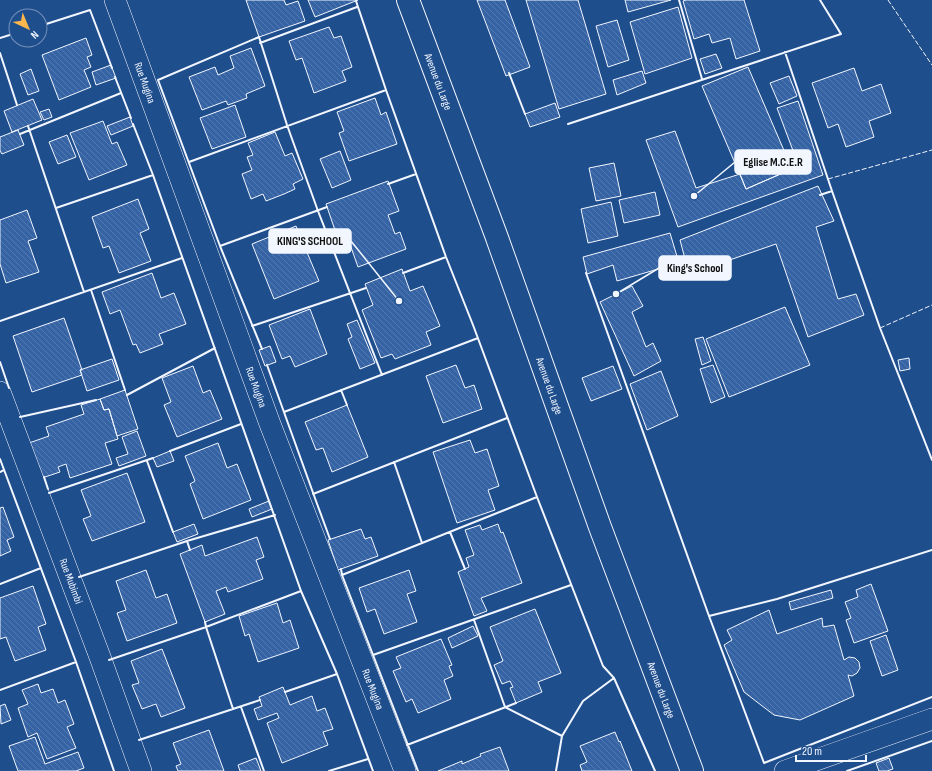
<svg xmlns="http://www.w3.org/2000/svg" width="932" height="771" font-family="'Sofia Sans Condensed',sans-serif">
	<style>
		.building { fill: url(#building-back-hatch); stroke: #f2f6ff }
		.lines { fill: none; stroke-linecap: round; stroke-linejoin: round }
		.street-casing { stroke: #f2f6ff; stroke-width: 22 }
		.secondary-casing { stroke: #f2f6ff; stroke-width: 24 }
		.street { stroke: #1f4e8c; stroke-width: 21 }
		.secondary { stroke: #1f4e8c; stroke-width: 22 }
		.fence { stroke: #f2f6ff; stroke-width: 1; stroke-dasharray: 5 2; stroke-linecap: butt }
		.wall { stroke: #f2f6ff; stroke-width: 2 }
		.labels { text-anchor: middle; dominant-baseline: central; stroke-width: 3; stroke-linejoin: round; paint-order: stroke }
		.street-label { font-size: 11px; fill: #f2f6ff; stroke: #1f4e8c }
		.leader { fill: none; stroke: #f2f6ff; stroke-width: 1.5 }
		.callout-dot { fill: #f2f6ff; stroke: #1f4e8c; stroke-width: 1.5 }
		.callout { fill: #f2f6ff; stroke: #f2f6ff; stroke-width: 1.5 }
		.callout-label { font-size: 12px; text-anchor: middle; font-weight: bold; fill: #111 }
	</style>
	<defs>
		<pattern id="building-back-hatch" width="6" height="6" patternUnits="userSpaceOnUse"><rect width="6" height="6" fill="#3563a3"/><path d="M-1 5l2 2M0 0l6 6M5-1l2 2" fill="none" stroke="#537ab1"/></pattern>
	</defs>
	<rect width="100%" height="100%" fill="#1f4e8c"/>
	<path class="building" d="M246 0H284L286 5 298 1 305 21 259 37Z
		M308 0H358L315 17Z
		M477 0H505L530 67 506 76Z
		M526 0H578L606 94 559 109Z
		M625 0H671L628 12Z
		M686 0H744L760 51 736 59 730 38 712 43 709 34 694 39 683 1Z
		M678 7 692 58 645 74 630 22Z
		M617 20 629 60 608 67 596 26Z
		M329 27 334 38 341 36 352 67 342 71 346 81 314 93 302 58 296 60 289 41Z
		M86 38 92 55 87 57 91 67 84 70 91 87 59 100 42 55Z
		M251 48 265 86 246 94 247 98 228 105 226 101 202 110 189 77 215 67 218 75 234 68 230 56Z
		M716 54 722 68 705 74 700 59Z
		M111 65 116 78 96 85 92 72Z
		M748 67 792 169 746 189 702 86Z
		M854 68 862 91 881 84 891 113 869 121 874 137 846 147 838 124 828 128 812 83Z
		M31 69 39 91 28 95 20 74Z
		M642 71 646 83 617 95 613 80Z
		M789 76 797 96 779 104 770 83Z
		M375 98 381 115 386 112 397 144 349 161 339 133 344 131 337 112Z
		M33 99 42 120 12 132 4 111Z
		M798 101 823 175 678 227 646 140 675 131 696 188 740 174 746 189 792 169 803 168 796 166 795 156 777 108Z
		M555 103 560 117 530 127 525 114Z
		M235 105 246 137 212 149 200 118Z
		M49 109 52 117 44 120 40 112Z
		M130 117 133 126 111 135 107 126Z
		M103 121 112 144 117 142 127 165 89 180 70 133Z
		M18 130 24 145 2 154 0 151V137Z
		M275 132 285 156 292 153 303 179 293 184 295 189 284 194 266 201 263 194 251 199 242 174 252 170 247 157 253 155 248 143Z
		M67 135 76 157 58 164 49 142Z
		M340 151 351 180 332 188 320 159Z
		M614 163 621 196 596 201 589 168Z
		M388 181 399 211 388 215 395 234 400 232 406 249 358 267 346 233 337 236 326 204Z
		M818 186 834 221 816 227 838 299 856 294 864 315 808 337 776 244 689 274 680 240Z
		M655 192 660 215 624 223 619 200Z
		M138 199 149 229 140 233 151 261 119 273 109 246 103 248 92 217Z
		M611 202 618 236 588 243 581 209Z
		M27 210 37 238 28 241 39 272 6 283 0 264V220Z
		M296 226 319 281 274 299 252 244Z
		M670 233 679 263 617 281 613 265 587 274 583 257Z
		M402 269 410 291 423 286 440 326 426 332 431 345 395 359 392 354 381 358 362 310 373 305 365 284Z
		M152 273 161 298 174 293 186 324 159 334 163 344 140 353 136 344 133 345 120 310 110 314 102 292Z
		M632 286 643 306 632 312 646 347 653 343 661 361 634 376 600 302Z
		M785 307 810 365 729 397 706 339Z
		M310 309 327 354 295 367 290 356 282 359 269 325Z
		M64 318 82 370H80L82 375 32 392 13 336Z
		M357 320 375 363 360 369 348 339 352 337 347 324Z
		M703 337 711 361 702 365 695 339Z
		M270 346 276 362 265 366 259 350Z
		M909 358 910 369 900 371 898 360Z
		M112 359 119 380 87 391 80 370Z
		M456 365 465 388 474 385 482 409 443 423 426 376Z
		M713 365 725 397 711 403 700 369Z
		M193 366 203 393 210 390 222 419 177 437 164 405 171 402 162 378Z
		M613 366 622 389 591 401 582 378Z
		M661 371 678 416 647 430 630 384Z
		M125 390 138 429 117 436 109 409 104 410 100 399Z
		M100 399 104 410 109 409 118 439 105 443 112 464 70 478 66 464 58 467 60 472 36 480 29 443 49 436 46 427 84 414 81 405Z
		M347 405 368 457 332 472 323 448 316 450 305 422Z
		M137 431 146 456 119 466 116 458 128 454 122 437Z
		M470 440 475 453 487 449 499 486 488 490 495 510 457 523 433 452Z
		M218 443 227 468 237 464 251 500 203 519 190 484 195 481 185 456Z
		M170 451 174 461 157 467 153 458Z
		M127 473 145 522 92 541 83 519 91 516 81 490Z
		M269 501 272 509 252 517 249 509Z
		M3 507 14 537 7 540 11 551 0 556V508Z
		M194 524 198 534 177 542 173 532Z
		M498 524 501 533 503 532 522 583 481 598 487 611 474 616 458 572 469 567 466 558 474 555 465 530 480 525 482 530Z
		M361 529 365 539 371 537 378 556 338 570 328 540Z
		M257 537 264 557 256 560 263 579 228 592 226 587 216 591 225 614 205 622 180 554 202 545 205 556Z
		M146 570 156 598 167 594 177 623 127 641 117 613 126 610 116 581Z
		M409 570 416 591 407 594 417 622 384 634 375 609 367 612 359 588Z
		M871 584 888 631 854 643 846 620 851 618 845 602 858 597 856 590Z
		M33 586 46 624 38 627 46 650 15 661 6 637 0 639V598Z
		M831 590 833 598 791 610 789 602Z
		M277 603 283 623 290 620 299 648 258 662 249 634 245 636 239 616Z
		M535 609 561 673 538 682 542 692 516 703 510 688 513 687 510 681 502 684 494 665 503 661 490 627Z
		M769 610 777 634 822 618 823 627 834 625 844 660 849 657 855 658 859 662 860 668 857 673 852 676 848 675 854 696 800 720 774 715 744 692 724 645 732 640 727 630Z
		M473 626 478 636 452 648 448 638Z
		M886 635 898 670 882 676 870 641Z
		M441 639 452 665 449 666 453 676 444 680 451 699 418 713 412 699 406 702 393 671 401 668 396 657Z
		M162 649 185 708 161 717 156 704 142 709 132 685 139 683 131 661Z
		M38 684 41 693 53 689 58 703 65 700 74 724 67 727 76 748 47 759 37 733 28 737 18 708 28 704 22 690Z
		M283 687 290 705 312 696 317 711 325 708 333 729 323 732 328 745 282 763 267 723 279 718 277 713 258 720 254 709 262 706 259 697Z
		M5 704 11 720 1 724 0 706Z
		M209 730 224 771H178L176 766 181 764 173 743Z
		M615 732 619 742 620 741 632 771H582L580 765 587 762 580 746Z
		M35 737 45 764 78 752 84 768 76 771H18L9 746Z
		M500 747 509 771H438L462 761V764L481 756 480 754Z
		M256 758 261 771H240L238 765Z
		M889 758 893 769 887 771H879L876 763Z"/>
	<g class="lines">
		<g class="street-casing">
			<g id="street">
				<path id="s1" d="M115 0 270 424 405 771"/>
				<path id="s2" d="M0 392 100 657 141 771"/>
				<path d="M785 771 932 719"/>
			</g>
		</g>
		<g class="secondary-casing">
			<g id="secondary">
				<path id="s3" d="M408 0 496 235 600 527 692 771"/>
			</g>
		</g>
		<use href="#street" class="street"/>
		<use href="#secondary" class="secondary"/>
		<path class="fence" d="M888 0 932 65
			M828 179 932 150
			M880 328 932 305"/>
		<path class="wall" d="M679 0 702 79
			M356 1 386 90 446 257 473 325 537 497 603 666 614 678 655 771
			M40 26 90 10 112 68
			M0 38 16 33
			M260 43 357 7
			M785 52 832 191
			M0 53 17 105
			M509 73 525 114
			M115 77 131 118
			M133 124 153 175 301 591 337 674 373 771
			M568 124 841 34 820 0
			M28 126 84 292
			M20 134 121 93
			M189 162 386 90
			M388 184 416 174
			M820 195 832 191 880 328 932 460
			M56 208 153 175
			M220 246 327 207
			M403 273 446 257
			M586 273 709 616 764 763 932 697
			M91 290 125 390
			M0 321 182 258
			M252 326 366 288
			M262 349 220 246 158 80 259 37 287 125 318 211 382 375
			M0 362 9 388
			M267 365 316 501 330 539
			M341 390 347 405
			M127 395 215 348
			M284 412 478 338
			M20 417 96 400
			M170 451 241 424
			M0 459 76 662 114 771
			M147 461 173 532
			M394 462 422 543
			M0 472 4 470
			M44 477 48 489
			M49 493 153 458
			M313 494 507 418
			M450 532 465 569
			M187 541 190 550
			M341 569 342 575 418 771
			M342 575 537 497
			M79 577 187 541 275 515
			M0 584 41 568
			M709 616 777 599 932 550
			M474 620 505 707 562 736
			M205 622 206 627 233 709
			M373 655 571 585
			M109 660 206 627 301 591
			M0 690 76 662
			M285 692 337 674
			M241 707 264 771
			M139 740 260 700
			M407 745 516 703
			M329 771 368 759
			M556 771 562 736 583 701 614 678
			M847 771 932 741"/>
	</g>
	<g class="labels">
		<g class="street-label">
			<text stroke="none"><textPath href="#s3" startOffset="87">Avenue du Large</textPath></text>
			<text stroke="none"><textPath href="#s1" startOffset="88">Rue Mugina</textPath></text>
			<text stroke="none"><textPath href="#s3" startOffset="411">Avenue du Large</textPath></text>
			<text stroke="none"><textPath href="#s1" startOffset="412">Rue Mugina</textPath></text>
			<text stroke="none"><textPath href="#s2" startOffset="202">Rue Mubimbi</textPath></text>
			<text stroke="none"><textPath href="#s1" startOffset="736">Rue Mugina</textPath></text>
			<text stroke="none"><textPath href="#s3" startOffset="735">Avenue du Large</textPath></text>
		</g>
	</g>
	<path class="leader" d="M694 196L735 162M399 301L351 241M616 294L659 268"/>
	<g class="callout-dot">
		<circle cx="694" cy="196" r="4"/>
		<circle cx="399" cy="301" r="4"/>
		<circle cx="616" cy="294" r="4"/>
	</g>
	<g class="callout">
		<rect x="735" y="150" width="76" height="24" rx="4"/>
		<rect x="269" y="229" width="82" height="24" rx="4"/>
		<rect x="659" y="256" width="72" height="24" rx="4"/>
	</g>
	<g class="callout-label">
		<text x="773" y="166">Eglise M.C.E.R</text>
		<text x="310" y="245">KING'S SCHOOL</text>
		<text x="695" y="272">King's School</text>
	</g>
	<g transform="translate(28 28) rotate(136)"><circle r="19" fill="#1f4e8c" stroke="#7391ba"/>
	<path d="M0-3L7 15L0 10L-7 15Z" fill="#ffb74d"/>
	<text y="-6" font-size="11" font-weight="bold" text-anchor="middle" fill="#f2f6ff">N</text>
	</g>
	<path d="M796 755v6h70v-6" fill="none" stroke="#f2f6ff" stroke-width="2"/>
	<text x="802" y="755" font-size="12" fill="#f2f6ff" stroke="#1f4e8c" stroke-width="3" paint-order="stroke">20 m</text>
</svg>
